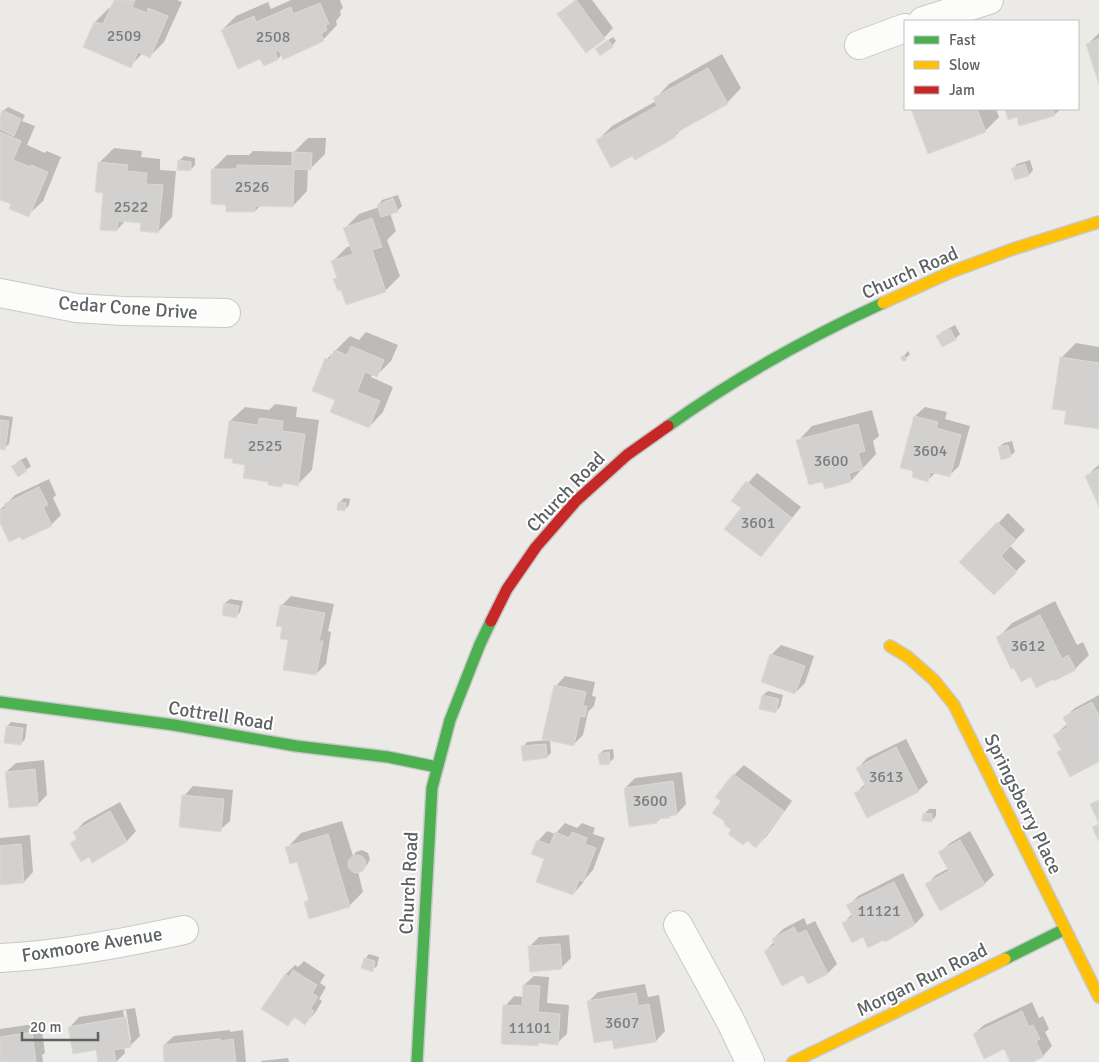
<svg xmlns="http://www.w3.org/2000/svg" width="1099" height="1062" font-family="Signika,sans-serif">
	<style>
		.shadow { fill: #0003; fill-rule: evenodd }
		.building { fill: #d3d1cf; stroke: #dcd9d6 }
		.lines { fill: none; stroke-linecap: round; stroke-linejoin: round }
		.street-casing { stroke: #c8c9c8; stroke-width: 30 }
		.fast-casing { stroke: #c8c9c9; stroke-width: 14 }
		.slow-casing { stroke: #c8c9c9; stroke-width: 14 }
		.jam-casing { stroke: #c8c9c9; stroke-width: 14 }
		.street { stroke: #fcfcfb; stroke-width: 28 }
		.fast { stroke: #4caf50; stroke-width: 11 }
		.slow { stroke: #ffc107; stroke-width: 11 }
		.jam { stroke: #c62828; stroke-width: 11 }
		.labels { text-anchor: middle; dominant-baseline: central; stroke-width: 4; stroke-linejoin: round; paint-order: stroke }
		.number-label { font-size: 16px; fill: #7b7f80 }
		.street-label { font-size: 19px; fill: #5c6265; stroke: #fff }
	</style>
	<rect width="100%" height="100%" fill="#eceae7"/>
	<path class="shadow" d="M115 0H177L182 2 164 42 150 56 143 53 130 66 95 22 109 8H111Z
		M291 0H340L343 8 340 11 341 15 336 21 337 25 323 40 282 54 278 59 264 65 261 58 222 30 236 16 268 2 271 9Z
		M575 0H592L613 28 604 38 559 14Z
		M1099 33V81L1088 44Z
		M613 37 616 41 612 46 601 45Z
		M722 54 741 88 727 103 685 126 675 136 633 154 597 141 612 126 656 101 655 99 669 84Z
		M8 107 25 115 22 121 35 126 27 145 45 153 47 151 61 157 43 201 28 215 12 203 0 198V118L3 111Z
		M912 109H996L999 117 985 131 929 152Z
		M1006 109H1061L1054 115 1018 116 1009 119Z
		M308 138H326L325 154 311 168H308L307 191 293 206 261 205 255 211 227 204 213 169 227 155H249L253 151 294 152Z
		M114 148 142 151 141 157 160 159V170L176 171 172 217 158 232 142 222 126 220 117 230 105 192 99 163Z
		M184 156 195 158V165L190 170 179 161Z
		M1030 160 1033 170 1029 175 1016 179 1012 169 1017 164Z
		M398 195 402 206 397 211 390 213 396 231 387 240 400 276 385 291 342 289 335 279 337 277 332 262 347 247 351 246 345 228 359 214 379 207 378 205 382 200Z
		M955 325 960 334 955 339 938 336 942 332Z
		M366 332 398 345 391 361 377 375 372 373 371 377 393 387 383 412 369 427 337 399 314 390 327 359 350 336 359 340Z
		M1076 343 1099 347V427L1067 410 1061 358Z
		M908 351 910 354 904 360 902 358Z
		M275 404 297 407 296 417 319 420 312 470 298 484 285 482 282 486 270 481 246 464 230 421 245 407 269 410Z
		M925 407 947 412 945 419 970 426 959 466 949 476 936 472 928 480 915 470 902 467 915 416Z
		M872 410 879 436 873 441 876 454 851 481 826 488 798 441 812 426Z
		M0 415 13 417 9 444 4 448H0Z
		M1012 441 1015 452 1010 456 999 447 1004 443Z
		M26 457 31 466 26 470 13 467 17 462Z
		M1099 465V504L1086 477 1096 467Z
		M757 473 801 507 770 545 742 508 733 500Z
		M49 479 56 495 53 498 61 515 51 525 22 539 0 520V510L15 495Z
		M344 498 350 499 349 505 344 510 339 503Z
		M1008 513 1025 530 1010 546 1026 561 994 594 961 562Z
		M291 596 334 604 328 631 331 632 326 664 316 674 289 639 283 626 281 606Z
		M230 599 243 601 240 612 236 617 225 603Z
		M1055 601 1077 645 1083 642 1089 655 1075 669 1031 676 998 638 1012 623Z
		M781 645 814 656 805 683 795 693 771 655Z
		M565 676 595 682 592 696 596 697 594 706 588 712 583 735 573 745 550 740 551 753 547 757 523 747 527 742 549 740 556 686Z
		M768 691 783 695 780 707 775 712 760 708 763 695Z
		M1099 695V761L1059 752 1062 749 1055 735 1065 726 1068 724 1065 717 1075 708Z
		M11 722 27 724 25 739 21 744 7 727Z
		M906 739 928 782 918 791 856 793 866 783 858 768 867 758Z
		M613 749 614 758 609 763 599 754 604 750Z
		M44 760 47 795 37 805 6 772 16 763Z
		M744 765 792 801 766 837 756 846 733 829 723 801 717 797 734 775Z
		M682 772 686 804 677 814H672L669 817 661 818 657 822 625 788 635 778Z
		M193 786 233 790 230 821 220 830 184 796Z
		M120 802 136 831 127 841 92 861 89 856 72 843 78 837 75 832 84 822Z
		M929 809H936V816L932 820 924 814Z
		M342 821 353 856 356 852 362 850 368 853 370 859 367 865 362 870 358 872 363 892 349 906 305 902 309 899 298 861 287 848 301 833Z
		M565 823 577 828 582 823 595 828 593 834 605 838 593 870 585 879 582 884 573 894 546 858 538 841 547 831 555 834Z
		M970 831 994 875 984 884H927L936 875 949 868 940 852 950 843Z
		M30 835 33 872 24 882 0 884V838Z
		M903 873 924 915 915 924 885 938 844 923 852 914 848 906 858 896Z
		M804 918 807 925 815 921 837 964 828 973 809 983 804 973 765 951 774 942 773 939 783 929Z
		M569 935 571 958 561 968 529 947 539 937Z
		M369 954 379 957 377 966 372 970 365 959Z
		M304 961 325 975 320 983 326 987 319 999 322 1001 315 1013 305 1023 296 1017 288 1024 286 974 295 965 298 967Z
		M534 976 549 977 547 1003 569 1005 567 1034 557 1043 540 1042 537 1045 505 1006 514 996 524 997V985Z
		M645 984 648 997 659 995 665 1031 656 1041 613 1039 588 1002 598 992Z
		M1032 1002 1039 1018 1043 1016 1049 1029 1045 1032 1052 1046 1043 1056 1030 1062H1012L1005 1048 974 1034 984 1025Z
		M135 1008 140 1036 131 1045 124 1047 125 1053 116 1062H99L97 1049 70 1027 79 1017ZM126 1010 131 1040H129L123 1011Z
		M41 1023 45 1053 42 1055 43 1062H0V1029Z
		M230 1030V1032L243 1030 246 1062H166L164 1045 174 1036Z
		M288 1058 289 1062H261V1061Z"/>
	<path class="building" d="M114 0H135L132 7 147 13 148 8 168 16 150 58 138 52 131 68 83 47 94 22 103 24Z
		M576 0 605 39 586 53 557 14Z
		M320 3 329 24 325 25 327 30 321 34 324 41 283 60 279 50 275 52 278 60 264 66 260 59 238 69 221 30 254 16 256 22 291 7 293 14Z
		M1099 39V85L1086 44Z
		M608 40 613 47 600 56 595 49Z
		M708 68 728 104 674 134 676 137 635 160 632 156 611 168 596 140 657 106 653 98Z
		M911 109H977L986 132 928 154Z
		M1005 109H1053L1055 116 1019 126 1017 117 1008 120Z
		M2 110 21 119 14 136 0 129V116Z
		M0 132 21 141 13 160 30 167 31 165 48 172 29 217 9 209 11 204 0 200Z
		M292 152 312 153 311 170 294 169 293 207 255 206V212H226V205L211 204V169H237V165L292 166Z
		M178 160 191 162V171L177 170Z
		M98 162 128 165 127 171 147 173 146 184 163 185 158 233 140 231 141 223 118 221 117 231 100 230 103 193 95 192Z
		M1025 164 1029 176 1015 180 1011 168Z
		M393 198 398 212 381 217 377 205Z
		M372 218 382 247 372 250 386 292 346 305 341 290 338 291 333 279 337 278 331 261 353 254 343 228Z
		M950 329 956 340 942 347 936 336Z
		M351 346 384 360 377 377 365 372 357 392 380 401 369 428 330 412 335 400 312 391 325 358 330 360 334 350 347 355Z
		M903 355 907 359 904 362 900 358Z
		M1060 357 1099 363V429L1064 424 1066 411 1052 409Z
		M914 416 938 422 936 428 961 435 950 477 930 472 928 482 912 477 913 471 900 468Z
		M259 418 283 421 282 431 305 434 298 486 283 483 282 487 268 485V482L243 478 245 465 232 463 233 459 224 458 229 421 258 425Z
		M0 420 9 421 5 450 0 449Z
		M858 424 865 451 858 453 863 469 849 473 851 482 825 489 822 482 809 485 796 440Z
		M1008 445 1011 457 1001 460 998 447Z
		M21 461 27 471 18 477 11 466Z
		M1099 469V507L1085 476Z
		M746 481 792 518 761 557 724 529 741 508 731 501Z
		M39 487 48 505 43 507 52 526 22 540 20 537 9 542 0 523V511L6 508 4 504Z
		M338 502 346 503 345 511 337 510Z
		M997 522 1016 540 1001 556 1017 572 994 595 959 562Z
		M224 603 239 606 236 618 222 615Z
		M280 605 325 613 319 641H323L316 675 283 670 288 640 280 639 282 627 276 626Z
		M1040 615 1062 659 1068 655 1076 670 1054 681V679L1036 688 1031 677 1021 682 1014 668 1011 669 996 637Z
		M770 654 805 666 795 694 761 682Z
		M554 685 586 692 583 706H587L585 717 580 716 574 746 542 739Z
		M762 695 779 699 776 713 759 709Z
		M1092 702 1099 716V762L1070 777 1057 752 1061 750 1053 735 1068 727 1063 717Z
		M6 726 23 728 21 745 4 743Z
		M546 744 547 758 523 761 521 746Z
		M896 747 919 792 867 818 854 793 866 787 856 768Z
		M609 752 610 764 600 765 598 754Z
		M35 769 38 806 9 808 5 772Z
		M733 774 784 811 756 848 747 841 743 845 728 834 731 830 724 824V821L712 813 721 801 715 797Z
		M673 781 677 815 669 816 670 818 657 819V823L629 827 624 788Z
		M182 795 224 799 221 832 179 827Z
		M1099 800V842L1092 827 1099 824 1090 804Z
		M110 811 127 842 92 863 89 857 81 862 70 843 77 839 73 832Z
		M923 813 932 814V822L922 821Z
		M555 832 569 838 572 832 587 838 585 844 596 848 583 881 579 880 573 895 536 882 544 859 531 854 537 840 550 845Z
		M328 834 350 907 309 919 304 902 309 901 297 862 290 864 285 847Z
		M960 840 985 885 940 911 925 884 949 871 938 852Z
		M21 844 24 883 0 885V846Z
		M348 864a9 9 0 1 1 18 0a9 9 0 1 1-18 0Z
		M894 882 915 925 885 942 884 940 868 948 863 937 852 943 842 923 853 917 846 905Z
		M794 927 798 934 806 930 828 974 808 984 803 975 782 986 764 951 775 945 772 939Z
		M560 944 562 969 530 972 528 946Z
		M364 958 375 961 373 972 361 968Z
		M293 970 317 985 312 993 318 997 310 1009 314 1011 305 1025 294 1017 288 1026 261 1009 285 974 289 977Z
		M523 985 540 986 538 1012 560 1014 558 1045 538 1043V1046L501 1044 503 1005 522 1006Z
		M636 993 638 1006 649 1004 656 1042 614 1049 612 1040 594 1043 587 1001Z
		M1022 1011 1029 1027 1033 1025 1040 1039 1036 1041 1043 1057 1033 1062H1010L1004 1049 984 1059 973 1034Z
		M126 1017 131 1047 114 1050 116 1062H98L96 1050 73 1054 68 1027Z
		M32 1032 36 1062H0V1037Z
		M220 1039 221 1041 233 1039 236 1062H164L163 1045Z"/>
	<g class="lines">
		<g class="street-casing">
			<path id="street" d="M923 21 989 0
				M859 45 905 28
				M0 293 76 308 124 311 226 313
				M678 925 730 1020 750 1062
				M0 958C62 955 123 943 184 930"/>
		</g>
		<g class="fast-casing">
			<path id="fast" d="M668 426C735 378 809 337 883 303
				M0 702 174 725 296 746 388 757 437 767
				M1005 959 1065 929
				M417 1062 432 788 450 720 480 644 491 621"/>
		</g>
		<g class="slow-casing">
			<path id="slow" d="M883 303 951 272 1013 249 1099 222
				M890 646 908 657 934 680 954 705 1099 997
				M793 1062 1005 959"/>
		</g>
		<g class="jam-casing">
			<path id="jam" d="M491 621 507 589 536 547 576 501 627 455 668 426"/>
		</g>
		<use href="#street" class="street"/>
		<use href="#fast" class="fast"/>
		<use href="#slow" class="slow"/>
		<use href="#jam" class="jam"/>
	</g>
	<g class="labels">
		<g class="number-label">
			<text x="124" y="36">2509</text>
			<text x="273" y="37">2508</text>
			<text x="252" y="187">2526</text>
			<text x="131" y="207">2522</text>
			<text x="265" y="446">2525</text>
			<text x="930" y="451">3604</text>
			<text x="831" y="461">3600</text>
			<text x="758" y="523">3601</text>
			<text x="1028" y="646">3612</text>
			<text x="886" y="777">3613</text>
			<text x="650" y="801">3600</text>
			<text x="879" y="911">11121</text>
			<text x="622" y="1023">3607</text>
			<text x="530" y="1028">11101</text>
		</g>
		<g class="street-label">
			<text transform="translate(910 273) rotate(-24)">Church Road</text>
			<text transform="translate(128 308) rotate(4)">Cedar Cone Drive</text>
			<text transform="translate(566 492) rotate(-46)">Church Road</text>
			<text transform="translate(221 716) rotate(9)">Cottrell Road</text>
			<text transform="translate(1023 804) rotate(64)">Springsberry Place</text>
			<text transform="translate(409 883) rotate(-87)">Church Road</text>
			<text transform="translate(92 945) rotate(-9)">Foxmoore Avenue</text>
			<text transform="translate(922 980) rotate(-26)">Morgan Run Road</text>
		</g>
	</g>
	<rect x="904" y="20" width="175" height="90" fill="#ffffff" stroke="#bec0c1"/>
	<rect x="914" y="36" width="25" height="8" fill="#4caf50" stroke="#bec0c1"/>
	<text x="949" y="45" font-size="15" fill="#5c6265">Fast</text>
	<rect x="914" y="61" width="25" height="8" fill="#ffc107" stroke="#bec0c1"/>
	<text x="949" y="70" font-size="15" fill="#5c6265">Slow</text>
	<rect x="914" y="86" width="25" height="8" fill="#c62828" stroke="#bec0c1"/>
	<text x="949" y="95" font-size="15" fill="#5c6265">Jam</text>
	<path d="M22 1032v8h76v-8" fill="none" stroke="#5c6265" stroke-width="2.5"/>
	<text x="30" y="1032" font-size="15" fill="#5c6265" stroke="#ffffff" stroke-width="4" paint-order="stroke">20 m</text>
</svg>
